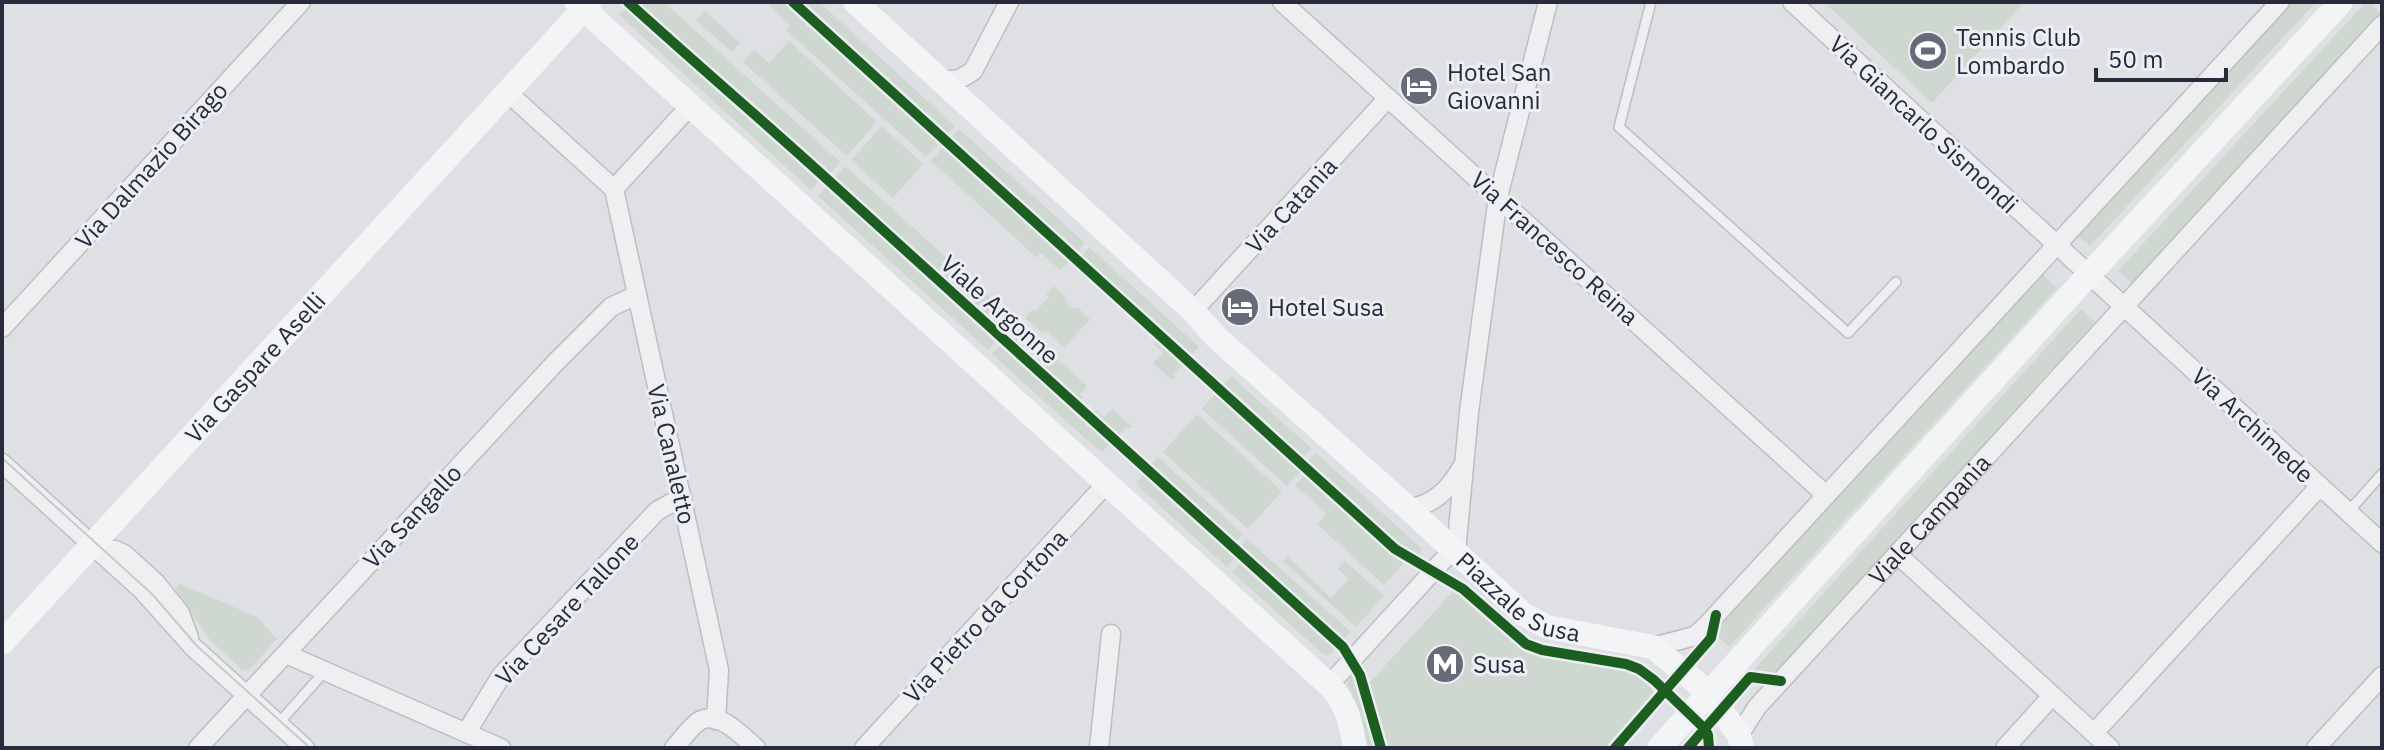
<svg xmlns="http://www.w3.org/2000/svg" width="2384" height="750" font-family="'IBM Plex Sans',sans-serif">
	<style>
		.green { fill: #ced7d0 }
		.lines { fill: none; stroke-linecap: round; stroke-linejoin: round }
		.lane-casing { stroke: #bdbec2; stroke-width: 12 }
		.street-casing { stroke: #bdbec2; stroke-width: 21 }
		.lane { stroke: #efeff1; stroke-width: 9 }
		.street { stroke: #efeff1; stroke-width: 18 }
		.secondary { stroke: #f3f4f5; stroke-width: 24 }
		.tram { stroke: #c8c9cc; stroke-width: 2 }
		.cycleway-casing { stroke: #eceef4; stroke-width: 15 }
		.cycleway { stroke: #1b5e20; stroke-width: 10 }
		.labels { text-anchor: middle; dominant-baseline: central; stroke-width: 6; stroke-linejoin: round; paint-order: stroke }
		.poi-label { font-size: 24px; fill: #272b3c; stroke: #eceef4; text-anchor: start }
		.street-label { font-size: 24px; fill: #272b3c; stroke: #eceef4 }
	</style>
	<rect width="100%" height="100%" fill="#dfe0e4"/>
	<path class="green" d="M632 2H664L840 162 828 176Z
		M766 2H788L941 141 926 157 786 30 790 25Z
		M798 2H819L955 126 945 136Z
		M1824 2H2024L1932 103Z
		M2288 2H2316L2090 246 2075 234Z
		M2366 2H2370L2382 15 2132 284 2118 271Z
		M627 6 821 179 811 190 619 15Z
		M705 11 740 43 732 52 696 20Z
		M789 41 877 122 847 156 743 62 754 50 769 63Z
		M882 126 923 164 893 198 851 160Z
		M959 129 1085 243 1075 254 950 140Z
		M945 145 1071 259 1060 270 1041 253 1037 258 931 161Z
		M845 166 1015 320 1002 334 832 180Z
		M828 185 998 339 988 350 818 196Z
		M1089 247 1199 347 1189 357 1080 258Z
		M1075 263 1188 365 1184 368 1181 366 1174 374 1176 377 1173 381 1153 363 1163 352 1154 344 1157 339 1074 264Z
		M2042 274 2057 288 1729 647 1713 632Z
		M1054 286 1066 297 1065 300 1074 309 1077 307 1090 319 1064 348 1046 331 1043 334 1025 318 1033 309 1036 311 1049 297 1046 294Z
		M2081 309 2095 322 1765 684 1752 672Z
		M1019 324 1087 386 1080 394 1083 397 1081 402 1093 413 1096 410 1104 417 1112 409 1132 427 1129 429 1126 427 1119 434 1122 437 1120 440 1007 338Z
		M1002 343 1112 443 1102 451 1097 449 992 354Z
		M1231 376 1311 448 1301 459 1222 387Z
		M1217 392 1303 469 1287 486 1202 409Z
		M1197 414 1282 491 1248 529 1163 452Z
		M1316 453 1422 549 1418 559 1401 549 1306 463Z
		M1158 457 1243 534 1234 544 1149 467Z
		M1145 472 1237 556 1227 567 1140 488 1137 482Z
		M1307 473 1406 561 1384 585 1317 524 1326 513 1295 485Z
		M1247 539 1351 632 1342 642 1239 548Z
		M1287 556 1331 598 1349 579 1338 569 1345 561 1384 596 1356 627 1283 561Z
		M1242 561 1338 647 1327 656 1322 653 1232 572Z
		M180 584 257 617 277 639 249 670H242L210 640 175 589Z
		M1455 589 1468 599 1528 654 1625 671 1646 678 1656 698 1612 748H1368L1359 709 1347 683 1352 673 1362 691Z"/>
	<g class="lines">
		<g class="lane-casing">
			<path id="lane" d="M1651 2 1619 127 1848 333 1896 282
				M2348 512 2382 474
				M278 724 325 671"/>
		</g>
		<g class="street-casing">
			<g id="street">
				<path d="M1282 2 1826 495"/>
				<path d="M1792 2 2382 543"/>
				<path d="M942 81 960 79 973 71 1009 2"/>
				<path d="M507 92 614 189"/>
				<path d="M614 189 719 670 716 720"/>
				<path d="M614 189 690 106"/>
				<path d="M1193 311 1388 98"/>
				<path d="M2 328 301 2"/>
				<path d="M2 463 142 590 193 647 305 748"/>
				<path d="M1408 508C1434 506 1450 488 1462 467"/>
				<path d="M95 546 115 550 124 554 155 582 180 613 189 638"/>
				<path d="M1897 554 2110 748"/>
				<path d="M1653 647 1695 636 1706 626 2280 2"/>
				<path d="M286 654 501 748"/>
				<path d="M1329 685 1446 557 1456 552 1469 412 1498 197 1548 2"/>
				<path d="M466 733 501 676 657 511 682 497"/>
				<path d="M2094 733 2320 486"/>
				<path id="s1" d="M1739 735 1757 707 2382 25"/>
				<path d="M198 748 556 362 611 307 637 295"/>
				<path d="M674 748C682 740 691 725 701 720 720 711 743 737 756 748"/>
				<path d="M864 748 1106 484"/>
				<path d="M1099 748 1111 634"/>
				<path d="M2005 748 2052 696"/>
				<path d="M2316 748 2382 676"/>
			</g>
		</g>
		<use href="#lane" class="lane"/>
		<use href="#street" class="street"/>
		<g class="secondary">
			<path d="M576 2 1329 685C1347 704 1351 723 1355 748"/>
			<path id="s2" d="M855 2 1193 311 1216 337 1408 508 1523 614 1547 627 1653 647 1709 693 1739 735 1742 748"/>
			<path id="s3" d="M2 643 590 2"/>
			<path d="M1659 748 2072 293 2341 2"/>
		</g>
		<path class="tram" d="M2 458 152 594 197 646 310 748"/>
		<g class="cycleway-casing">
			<path id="cycleway" d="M628 2C694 62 762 120 828 180L1343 647 1360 675 1381 748
				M793 2 1395 549 1463 589 1526 644 1542 650 1626 664 1639 669 1654 680 1705 729 1708 735 1709 748
				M1615 748 1711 638 1716 615
				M1688 748 1750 677 1781 681"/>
		</g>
		<use href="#cycleway" class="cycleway"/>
	</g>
	<defs>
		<g id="stadium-disc" transform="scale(2)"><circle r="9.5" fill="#676a77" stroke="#eceef4"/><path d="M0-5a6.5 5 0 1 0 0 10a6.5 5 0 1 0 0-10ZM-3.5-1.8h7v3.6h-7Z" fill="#fff"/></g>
		<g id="hotel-disc" transform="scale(2)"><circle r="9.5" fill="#676a77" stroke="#eceef4"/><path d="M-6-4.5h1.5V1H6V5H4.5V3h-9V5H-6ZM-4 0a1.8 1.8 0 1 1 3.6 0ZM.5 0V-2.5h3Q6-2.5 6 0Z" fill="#fff"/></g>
		<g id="metro-disc" transform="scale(2)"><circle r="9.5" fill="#676a77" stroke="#eceef4"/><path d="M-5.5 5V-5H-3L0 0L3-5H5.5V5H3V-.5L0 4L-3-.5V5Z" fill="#fff"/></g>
	</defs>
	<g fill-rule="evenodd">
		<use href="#stadium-disc" x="1928" y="51"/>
		<use href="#hotel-disc" x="1419" y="86"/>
		<use href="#hotel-disc" x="1240" y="307"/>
		<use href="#metro-disc" x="1445" y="664"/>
	</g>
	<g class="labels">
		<g class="poi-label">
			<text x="1956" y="37">Tennis Club<tspan x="1956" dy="28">Lombardo</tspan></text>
			<text x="1447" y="72">Hotel San<tspan x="1447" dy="28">Giovanni</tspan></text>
			<text x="1268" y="307">Hotel Susa</text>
			<text x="1473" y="664">Susa</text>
		</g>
		<g class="street-label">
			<text transform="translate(1924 124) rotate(43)">Via Giancarlo Sismondi</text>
			<text transform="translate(151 165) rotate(-48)">Via Dalmazio Birago</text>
			<text transform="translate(1291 205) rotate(-47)">Via Catania</text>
			<text transform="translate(1555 248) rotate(42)">Via Francesco Reina</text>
			<text transform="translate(1000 309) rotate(42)">Viale Argonne</text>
			<text stroke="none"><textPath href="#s3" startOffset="374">Via Gaspare Aselli</textPath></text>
			<text transform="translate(2253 425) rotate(43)">Via Archimede</text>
			<text transform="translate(672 454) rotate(77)">Via Canaletto</text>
			<text transform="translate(412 516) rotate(-47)">Via Sangallo</text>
			<text stroke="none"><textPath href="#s1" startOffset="288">Viale Campania</textPath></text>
			<text stroke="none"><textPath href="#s2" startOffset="894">Piazzale Susa</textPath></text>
			<text transform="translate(567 609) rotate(-47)">Via Cesare Tallone</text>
			<text transform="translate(985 616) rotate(-47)">Via Pietro da Cortona</text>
		</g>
	</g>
	<rect width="2384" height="750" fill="none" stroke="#272b3c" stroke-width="8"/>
	<path d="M2096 68v12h130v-12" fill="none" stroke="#272b3c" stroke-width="4"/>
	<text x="2108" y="68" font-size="24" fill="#272b3c" stroke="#eceef4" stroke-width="6" paint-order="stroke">50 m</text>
</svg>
